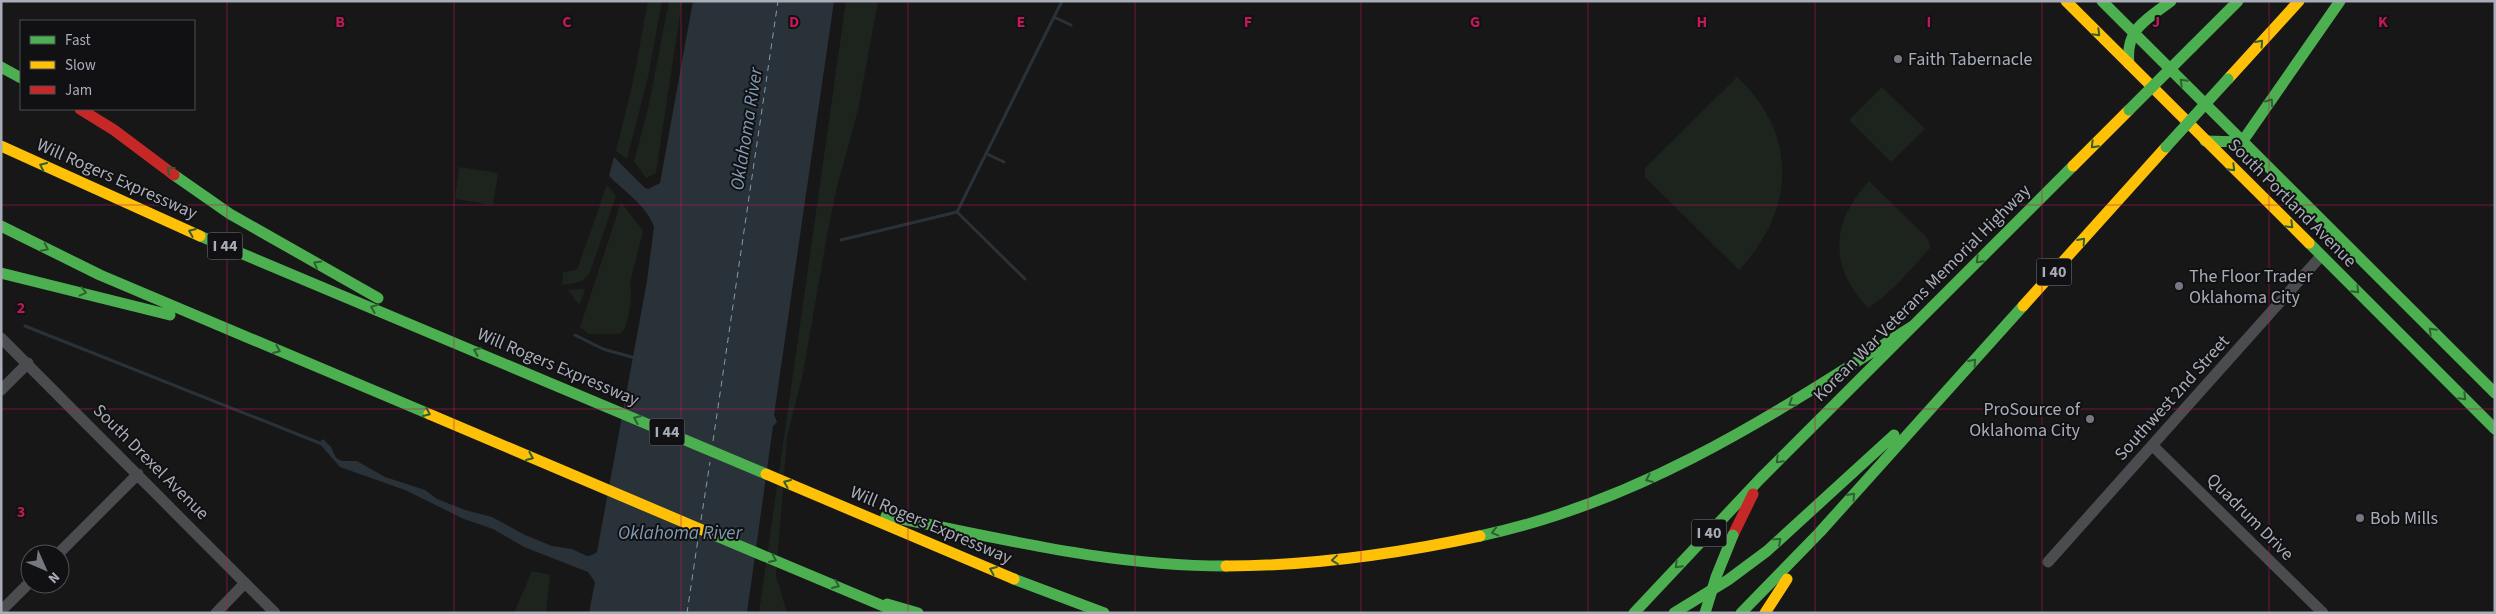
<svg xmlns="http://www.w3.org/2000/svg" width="2496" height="614" font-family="'Source Sans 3',sans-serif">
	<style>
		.green { fill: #1d241e }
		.water { fill: #2a3239 }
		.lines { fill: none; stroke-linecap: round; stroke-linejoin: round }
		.stream { stroke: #2a3239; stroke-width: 3 }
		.ferry { stroke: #7f9bb3; stroke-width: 1; stroke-dasharray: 6 5; stroke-linecap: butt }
		.street { stroke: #4b4c50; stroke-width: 11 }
		.fast { stroke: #4caf50; stroke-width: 11 }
		.slow { stroke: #ffc107; stroke-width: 11 }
		.jam { stroke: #c62828; stroke-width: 11 }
		.fast-bridge { stroke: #4caf50; stroke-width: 11 }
		.oneway { stroke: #2e6032 }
		.grid { fill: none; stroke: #c2185b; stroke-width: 1; stroke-opacity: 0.55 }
		.poi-dot { fill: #757880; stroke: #111113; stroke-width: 2 }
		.labels { text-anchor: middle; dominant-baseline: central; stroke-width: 4; stroke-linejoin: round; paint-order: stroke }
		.shield { fill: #111113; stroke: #7b7e86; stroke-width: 1 }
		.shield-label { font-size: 16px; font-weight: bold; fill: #a8adb8 }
		.poi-label { font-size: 18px; fill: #a8adb8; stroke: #111113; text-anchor: start }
		.street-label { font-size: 18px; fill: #a8adb8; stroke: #111113 }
		.water-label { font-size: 19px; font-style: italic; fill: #7f9bb3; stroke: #111113 }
		.grid-label { font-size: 16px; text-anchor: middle; font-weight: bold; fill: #c2185b; stroke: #111113; stroke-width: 4; stroke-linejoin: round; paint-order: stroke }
	</style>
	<rect width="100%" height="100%" fill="#171717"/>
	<path class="green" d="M648 1H662L648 77 627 159 616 151 633 82Z
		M669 1H682L656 173 646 178 634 161 648 109Z
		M846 1H878L858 110 837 187 828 230 803 373 787 437 776 576 787 613H759Z
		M1737 77C1799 134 1795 211 1739 270L1645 177V168Z
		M1882 87 1925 129 1891 162 1849 120Z
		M459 167 498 173 493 205 455 199Z
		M1869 181 1925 236 1929 242 1930 248C1911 269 1892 293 1868 308 1828 266 1831 222 1869 181Z
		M607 185 616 196 590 272C584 284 574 283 562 285L563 272 577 270Z
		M621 202 643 231 630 282C633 293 629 331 619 334H589L580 327Z
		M581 289 585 290 579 305 568 290Z
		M532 571 550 575 546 613H514Z"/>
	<path class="water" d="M693 1H834L774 415 777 422 773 426 747 613H589L595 582 588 572 524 547 493 529 464 519 405 490 340 467 319 443 323 439 331 447 336 458 342 461H357L385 477 425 490 437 499 465 510 492 517 525 535 552 546 572 549 587 556 592 555 597 552 647 281 654 227C648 207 624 191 609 176L614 157 645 188 648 189 660 183Z"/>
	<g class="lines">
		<path class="stream" d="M1054 17 1071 25
			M987 154 1004 162
			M957 212 1025 279
			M841 240 957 212 1062 1
			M25 326 322 444
			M575 335 603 349 635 358"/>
		<path class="ferry" d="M713 441 778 1
			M701 520 710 462
			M687 613 698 539"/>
		<path class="street" d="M1 338 275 613
			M1 390 28 363
			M2153 446 2323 613
			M58 554 138 474
			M2048 562 2321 256
			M1 611 30 582
			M216 613 245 583"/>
		<path class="fast" d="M2102 1 2495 393
			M2192 47 2238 1
			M2129 64C2125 29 2146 20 2171 1
			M1 67 21 78
			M2205 141 2242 142 2340 1
			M174 175 230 214 378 298
			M1 226 100 275 429 414
			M200 236 766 474
			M2309 243 2495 429
			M1 273 170 315
			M886 516C1001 538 1107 566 1226 566
			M714 535 900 613
			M1480 536C1644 501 1774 414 1913 326
			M1014 579 1104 613
			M887 604 918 613
			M1634 613 1760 479 2073 166
			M1674 613 1728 580 1767 551 1894 435
			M1741 613 1820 532 2023 306"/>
		<path class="slow" d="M2066 1 2309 243
			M2228 79 2299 1
			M1 146 200 236
			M2073 166 2129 110
			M2023 306 2166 147
			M429 414 714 535
			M766 474 1014 579
			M1226 566C1312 566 1396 554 1480 536
			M1765 613 1787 579"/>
		<path class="jam" d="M80 109 114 130 174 175
			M1733 535 1753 494"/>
		<path class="fast-bridge" d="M2129 110 2192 47
			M2166 147 2228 79
			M1705 613 1716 577 1733 535"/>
	</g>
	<defs><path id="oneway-chevron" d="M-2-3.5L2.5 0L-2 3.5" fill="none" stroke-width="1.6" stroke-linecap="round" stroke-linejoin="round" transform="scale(1.25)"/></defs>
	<g class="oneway">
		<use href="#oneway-chevron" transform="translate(2097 33) rotate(45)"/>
		<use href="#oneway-chevron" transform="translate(2260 43) rotate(-48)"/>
		<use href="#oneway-chevron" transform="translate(2183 82) rotate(-135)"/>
		<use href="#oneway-chevron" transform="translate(2270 102) rotate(-55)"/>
		<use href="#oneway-chevron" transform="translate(2094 145) rotate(135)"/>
		<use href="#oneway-chevron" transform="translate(43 166) rotate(-155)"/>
		<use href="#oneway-chevron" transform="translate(2232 168) rotate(45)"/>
		<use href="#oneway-chevron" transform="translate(170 170) rotate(-142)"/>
		<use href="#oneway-chevron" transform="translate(2290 225) rotate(45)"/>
		<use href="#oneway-chevron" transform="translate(192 232) rotate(-157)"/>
		<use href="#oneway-chevron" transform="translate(2082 241) rotate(-48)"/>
		<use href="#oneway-chevron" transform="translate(45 248) rotate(26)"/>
		<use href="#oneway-chevron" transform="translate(1979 260) rotate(135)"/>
		<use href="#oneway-chevron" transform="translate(317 264) rotate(-150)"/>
		<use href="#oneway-chevron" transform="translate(2356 290) rotate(45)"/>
		<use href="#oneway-chevron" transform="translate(83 292) rotate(13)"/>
		<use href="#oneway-chevron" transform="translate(374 308) rotate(-158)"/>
		<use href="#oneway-chevron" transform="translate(2432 331) rotate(-135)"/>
		<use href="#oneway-chevron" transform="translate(277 350) rotate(23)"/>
		<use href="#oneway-chevron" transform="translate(477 351) rotate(-157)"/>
		<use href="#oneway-chevron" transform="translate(1973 362) rotate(-48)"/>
		<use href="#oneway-chevron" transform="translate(2463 397) rotate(45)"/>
		<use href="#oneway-chevron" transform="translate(1792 403) rotate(148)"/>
		<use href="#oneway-chevron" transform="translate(427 413) rotate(23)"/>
		<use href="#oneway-chevron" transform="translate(637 419) rotate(-157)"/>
		<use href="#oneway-chevron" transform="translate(530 457) rotate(23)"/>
		<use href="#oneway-chevron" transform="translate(1779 460) rotate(135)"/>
		<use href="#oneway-chevron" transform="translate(1649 479) rotate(156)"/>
		<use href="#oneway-chevron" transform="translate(787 483) rotate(-157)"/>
		<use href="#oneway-chevron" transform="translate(1852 496) rotate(-48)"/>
		<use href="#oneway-chevron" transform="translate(1495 532) rotate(165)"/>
		<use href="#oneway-chevron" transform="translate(1778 541) rotate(-41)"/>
		<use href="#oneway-chevron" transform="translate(773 559) rotate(23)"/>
		<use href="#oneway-chevron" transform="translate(1335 560) rotate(174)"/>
		<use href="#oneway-chevron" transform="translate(1678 565) rotate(134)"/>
		<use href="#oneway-chevron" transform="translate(993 570) rotate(-157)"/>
		<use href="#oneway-chevron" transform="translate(836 585) rotate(23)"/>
	</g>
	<path class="grid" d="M227 1V613M454 1V613M681 1V613M908 1V613M1135 1V613M1361 1V613M1588 1V613M1815 1V613M2042 1V613M2269 1V613M1 205H2495M1 409H2495"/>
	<g class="poi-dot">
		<circle cx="1898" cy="59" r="5"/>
		<circle cx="2179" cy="286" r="5"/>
		<circle cx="2090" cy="419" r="5"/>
		<circle cx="2360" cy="518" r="5"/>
	</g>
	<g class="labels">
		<g class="shield">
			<rect x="207.5" y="232.5" width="35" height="27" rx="4"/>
			<rect x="2036.5" y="258.5" width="35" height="27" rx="4"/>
			<rect x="649.5" y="418.5" width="35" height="27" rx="4"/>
			<rect x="1691.5" y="519.5" width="35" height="27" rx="4"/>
		</g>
		<g class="shield-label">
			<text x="225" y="246">I 44</text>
			<text x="2054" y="272">I 40</text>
			<text x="667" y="432">I 44</text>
			<text x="1709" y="533">I 40</text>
		</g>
		<g class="poi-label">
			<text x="1908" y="59">Faith Tabernacle</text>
			<text x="2189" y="276">The Floor Trader<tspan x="2189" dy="21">Oklahoma City</tspan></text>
			<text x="2080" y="409" text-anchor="end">ProSource of<tspan x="2080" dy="21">Oklahoma City</tspan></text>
			<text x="2370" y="518">Bob Mills</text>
		</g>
		<g class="street-label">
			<text transform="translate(117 179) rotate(24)">Will Rogers Expressway</text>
			<text transform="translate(2292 203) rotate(45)">South Portland Avenue</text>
			<text transform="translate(1922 293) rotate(-45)">Korean War Veterans Memorial Highway</text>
			<text transform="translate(558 367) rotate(23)">Will Rogers Expressway</text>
			<text transform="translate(2172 398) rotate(-48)">Southwest 2nd Street</text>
			<text transform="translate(151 462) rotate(45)">South Drexel Avenue</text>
			<text transform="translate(2250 517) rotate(45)">Quadrum Drive</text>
			<text transform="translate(931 525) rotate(23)">Will Rogers Expressway</text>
		</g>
		<g class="water-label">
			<text transform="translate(747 129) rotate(-81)">Oklahoma River</text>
			<text x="680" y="533">Oklahoma River</text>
		</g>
	</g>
	<g class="grid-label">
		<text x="340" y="27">B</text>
		<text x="567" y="27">C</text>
		<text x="794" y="27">D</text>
		<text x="1021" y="27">E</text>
		<text x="1248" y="27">F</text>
		<text x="1475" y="27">G</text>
		<text x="1702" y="27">H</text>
		<text x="1929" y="27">I</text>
		<text x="2156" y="27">J</text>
		<text x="2383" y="27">K</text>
		<text x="21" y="313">2</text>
		<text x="21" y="517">3</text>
	</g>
	<rect width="2496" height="614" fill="none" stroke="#a8adb8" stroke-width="5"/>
	<rect x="20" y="20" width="175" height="90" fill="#111113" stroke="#4d4f55"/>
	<rect x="30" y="36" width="25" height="8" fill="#4caf50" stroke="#4d4f55"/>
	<text x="65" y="45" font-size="15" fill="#a8adb8">Fast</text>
	<rect x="30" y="61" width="25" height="8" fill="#ffc107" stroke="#4d4f55"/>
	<text x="65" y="70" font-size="15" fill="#a8adb8">Slow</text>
	<rect x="30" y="86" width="25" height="8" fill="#c62828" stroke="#4d4f55"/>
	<text x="65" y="95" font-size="15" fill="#a8adb8">Jam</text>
	<g transform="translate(45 569) rotate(135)"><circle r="24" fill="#111113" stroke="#4d4f55"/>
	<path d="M0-4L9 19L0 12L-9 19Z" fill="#757880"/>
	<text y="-8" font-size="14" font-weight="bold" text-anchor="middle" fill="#a8adb8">N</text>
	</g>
</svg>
